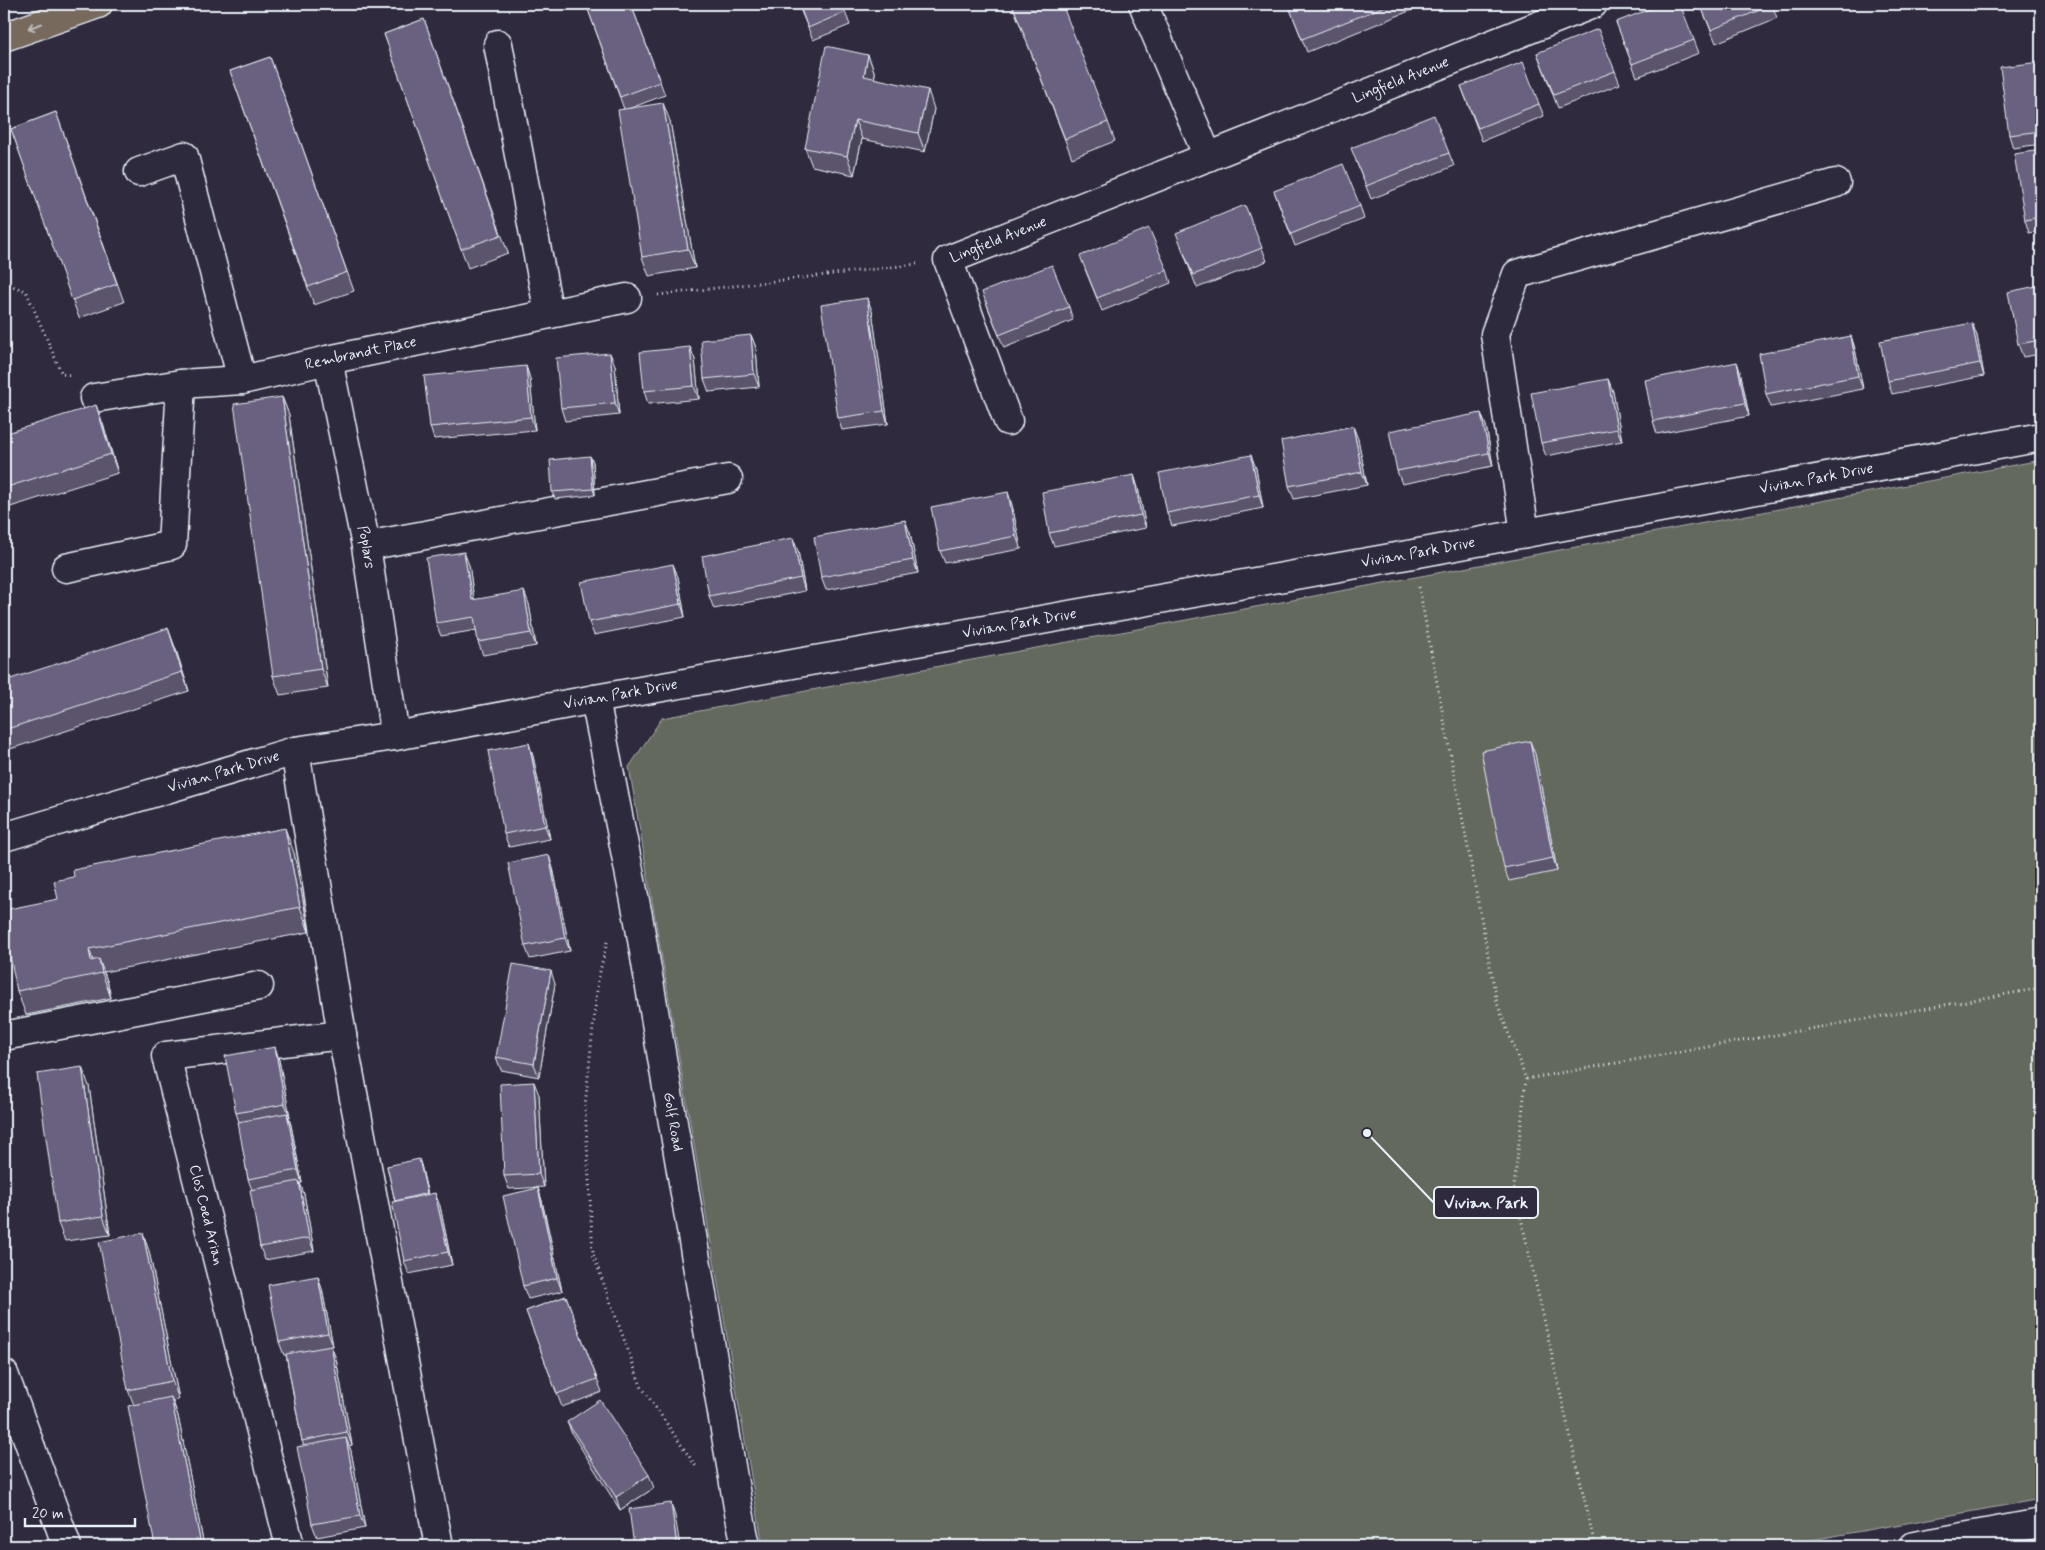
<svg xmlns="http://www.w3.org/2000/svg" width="2045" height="1550" font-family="Mynerve,sans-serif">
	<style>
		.green { fill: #64695c; stroke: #a6adaa }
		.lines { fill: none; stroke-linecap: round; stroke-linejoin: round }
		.minor-casing { stroke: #e8f1f8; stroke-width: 31 }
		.major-casing { stroke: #e8f1f8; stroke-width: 31 }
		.path { stroke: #e8f1f8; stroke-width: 3; stroke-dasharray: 1 4; stroke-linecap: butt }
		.minor { stroke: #2f2a3d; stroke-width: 28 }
		.major { stroke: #77695c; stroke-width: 28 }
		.wall { fill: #5b536d; stroke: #e8f1f8 }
		.shaded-wall { fill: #4a4459; stroke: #e8f1f8 }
		.building { fill: #6a617f; stroke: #e8f1f8 }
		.oneway { stroke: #bbbbba }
		.labels { text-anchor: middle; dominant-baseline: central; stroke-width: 4.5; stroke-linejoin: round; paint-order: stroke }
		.street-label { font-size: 15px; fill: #e8f1f8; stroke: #2f2a3d }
		.leader { fill: none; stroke: #e8f1f8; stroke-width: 2 }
		.callout-dot { fill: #e8f1f8; stroke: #2f2a3d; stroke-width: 2 }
		.callout { fill: #2f2a3d; stroke: #e8f1f8; stroke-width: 2 }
		.callout-label { font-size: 16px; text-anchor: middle; font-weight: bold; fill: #e8f1f8 }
	</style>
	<rect width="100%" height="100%" fill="#2f2a3d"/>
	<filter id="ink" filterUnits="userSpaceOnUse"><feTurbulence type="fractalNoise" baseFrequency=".02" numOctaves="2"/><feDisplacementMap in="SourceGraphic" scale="10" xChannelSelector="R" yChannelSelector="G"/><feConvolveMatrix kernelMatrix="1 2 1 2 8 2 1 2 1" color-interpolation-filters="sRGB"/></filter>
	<g filter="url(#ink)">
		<path class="green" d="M2041 460V1499L1778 1546H763L629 767 662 718Z"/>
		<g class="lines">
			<g class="minor-casing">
				<g id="minor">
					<path d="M1143 4 1208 157"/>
					<path d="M498 44 549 314"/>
					<path d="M139 172 184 156 242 380"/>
					<path id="s1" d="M328 360 366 546 395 736"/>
					<path id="s2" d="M94 398 181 384 242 380 328 360 627 298"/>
					<path id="s3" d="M1008 421 948 260 1593 4"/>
					<path d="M1525 533 1495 334 1517 274 1836 183"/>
					<path d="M366 546 728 479"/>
					<path d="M66 568 172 545 181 384"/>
					<path id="s4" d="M595 699 638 916 738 1507 746 1546"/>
					<path d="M295 751 342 1035 439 1546"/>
					<path id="s5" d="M4 837 295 751 395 736 595 699 1413 554 2041 437"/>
					<path d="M4 1036 259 986"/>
					<path d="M4 1374 67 1546"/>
					<path d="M290 1546 166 1056 342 1035"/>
					<path d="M1914 1546 2041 1523"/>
				</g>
			</g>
			<g class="major-casing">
				<path id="major" d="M4 37 98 4"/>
			</g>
			<path class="path" d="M4 283 26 291 62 374 71 375
				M658 295 917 264
				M1419 587 1497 1003 1526 1079 2041 988
				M607 942 598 980 585 1106 593 1254 641 1386 697 1468
				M1526 1079 1514 1187 1595 1546"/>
			<use href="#minor" class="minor"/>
			<use href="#major" class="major"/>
		</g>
		<path class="wall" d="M586 4H631L665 95 628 109 670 121 695 268 649 276 642 257 624 109Z
			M798 4H842L850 25 813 40Z
			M1012 4 1108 122 1115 141 1072 158Z
			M1288 4H1421L1422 6 1307 52Z
			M1700 4H1772L1777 18 1716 43Z
			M424 19 508 253 468 268 384 34Z
			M1616 22 1694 40 1699 53 1637 77Z
			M1537 53 1615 71 1620 84 1558 108Z
			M868 55 875 74 874 79 934 109 925 152 862 139 854 175 812 166 805 148Z
			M270 57 354 291 314 305 230 71Z
			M2041 64V144L2013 148 2009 135Z
			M1461 86 1539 104 1544 116 1482 141Z
			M56 112 124 302 79 318 11 129Z
			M2041 150V231L2029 233 2025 220Z
			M1449 153 1454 166 1371 199 1356 161Z
			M1274 191 1360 206 1364 219 1295 246Z
			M1181 246 1262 248 1267 261 1197 288Z
			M1085 269 1167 270 1171 283 1102 311Z
			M2041 285V354L2023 357 2018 344Z
			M867 298 872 311 888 424 842 430 838 418Z
			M987 305 1069 307 1073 320 1004 348Z
			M1972 323 1977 336 1984 376 1892 394 1888 381Z
			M751 335 756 348 759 387 709 392 704 379Z
			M1851 336 1855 349 1863 389 1771 407 1766 394Z
			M690 347 695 360 699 399 648 404 644 391Z
			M1737 362 1741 375 1749 416 1657 434 1653 421Z
			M615 365 619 415 565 421 561 408Z
			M526 366 530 379 535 430 434 439 430 427Z
			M1608 379 1613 392 1622 441 1546 456 1541 443Z
			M282 397 289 415 328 688 280 695 273 676Z
			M1481 413 1486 426 1493 466 1402 484 1397 471Z
			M103 424 118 473 4 509V434Z
			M1358 439 1367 485 1294 499 1289 486Z
			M590 456 593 462 595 495 555 499 552 492Z
			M1256 468 1263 508 1172 526 1167 513Z
			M1134 475 1138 488 1146 528 1054 546 1049 533Z
			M1012 505 1021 549 945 563 940 551Z
			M910 533 918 573 826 590 821 577Z
			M798 551 805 591 714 609 709 596Z
			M469 565 474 600 529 604 536 646 483 655 478 642 477 630 441 636 436 623Z
			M678 577 685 617 594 635 589 622Z
			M175 647 189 691 4 751V681Z
			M1535 754 1557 871 1509 881 1504 868Z
			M533 756 550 839 509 847 504 834Z
			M294 853 309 932 104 972 108 984 111 998 26 1015 17 991 58 899 74 877Z
			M553 868 570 951 530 959 525 946Z
			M555 984 539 1077 501 1070 496 1057Z
			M275 1047 279 1060 290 1117H288L291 1125 302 1183H300L304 1194 314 1251 265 1260 260 1247 252 1190 248 1179 239 1122 236 1113Z
			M89 1086 110 1235 65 1241 58 1223Z
			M539 1095 544 1187 509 1189 504 1176Z
			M421 1165 428 1195 440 1206 452 1265 409 1274 404 1261 395 1202 387 1166Z
			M538 1188 542 1201 562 1291 528 1299 523 1286Z
			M149 1251 179 1399 173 1401 178 1416 204 1546H155L134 1405 128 1390Z
			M322 1289 333 1346H331L336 1359 352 1445 349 1446 351 1451 365 1528 317 1537 312 1524 304 1446 302 1441 286 1355H284L279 1342Z
			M566 1296 602 1392 562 1407 526 1311Z
			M567 1422 654 1488 620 1510 572 1434Z"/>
		<path class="shaded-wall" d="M868 55 875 74 871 95 864 76Z
			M928 90 934 109 925 152 918 133Z
			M663 103 670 121 695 268 688 249Z
			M855 120 862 139 854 175 847 156Z
			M867 298 872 311 888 424 884 411Z
			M1972 323 1977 336 1984 376 1980 363Z
			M751 335 756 348 759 387 754 374Z
			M1851 336 1855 349 1863 389 1858 376Z
			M690 347 695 360 699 399 694 386Z
			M610 353 615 365 619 415 615 403Z
			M1737 362 1741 375 1749 416 1745 403Z
			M526 366 530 379 535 430 531 417Z
			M1608 379 1613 392 1622 441 1617 429Z
			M282 397 289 415 328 688 321 669Z
			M96 405 103 424 118 473 111 454Z
			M1481 413 1486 426 1493 466 1489 453Z
			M1353 426 1358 439 1367 485 1362 472Z
			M1251 455 1256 468 1263 508 1259 495Z
			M590 456 593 462 595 495 593 489Z
			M1134 475 1138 488 1146 528 1141 515Z
			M1008 492 1012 505 1021 549 1016 536Z
			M905 520 910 533 918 573 913 560Z
			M793 538 798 551 805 591 801 578Z
			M464 552 469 565 476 613 472 600Z
			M673 564 678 577 685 617 681 604Z
			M524 591 529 604 536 646 531 633Z
			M168 628 175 647 189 691 182 672Z
			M1530 741 1535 754 1557 871 1553 858Z
			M529 743 533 756 550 839 545 826Z
			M285 828 294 853 309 932 300 907Z
			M549 855 553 868 570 951 565 938Z
			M89 949 98 974 91 961Z
			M99 959 108 984 111 998 102 973Z
			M551 971 555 984 539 1077 534 1064Z
			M275 1047 279 1060 290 1117 285 1104Z
			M82 1067 89 1086 110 1235 103 1216Z
			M534 1082 539 1095 544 1187 539 1174Z
			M287 1113 291 1125 302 1183 298 1170Z
			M419 1159 421 1165 429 1200 427 1193Z
			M299 1181 304 1194 314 1251 309 1238Z
			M538 1188 542 1201 562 1291 557 1278Z
			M435 1193 440 1206 452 1265 448 1252Z
			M143 1233 149 1251 179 1399 172 1381Z
			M318 1276 322 1289 333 1346 328 1333Z
			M331 1346 336 1359 352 1445 347 1432Z
			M171 1397 178 1416 204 1546H201V1545Z
			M346 1438 351 1451 365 1528 360 1516Z
			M649 1475 654 1488 620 1510 616 1497Z
			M671 1503 675 1516 680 1546H677Z"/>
		<path class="building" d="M586 4H631L660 82 620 97Z
			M799 4H842L845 12 808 28Z
			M1012 4H1062L1108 122 1065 139Z
			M1288 4H1391L1302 39Z
			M1663 4H1680L1694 40 1632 64 1616 22Z
			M1700 4H1772V5L1711 30Z
			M424 19 501 235 461 249 384 34Z
			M1598 29 1615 71 1554 95 1537 53Z
			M826 46 868 55 864 76 928 90 918 133 855 120 847 156 805 148Z
			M270 57 347 272 308 287 230 71Z
			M1523 62 1539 104 1478 128 1461 86Z
			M2040 62 2041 69V131L2009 135 2000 67Z
			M663 103 688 249 642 257 618 110Z
			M56 112 117 284 72 300 11 129Z
			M1434 115 1449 153 1366 186 1351 148Z
			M2041 150V217L2025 220 2014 154Z
			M1343 164 1360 206 1291 234 1274 191Z
			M1245 205 1262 248 1193 275 1176 233Z
			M1149 228 1167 270 1097 298 1080 256Z
			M1052 265 1069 307 999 335 982 292Z
			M2041 285V340L2018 344 2008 292Z
			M867 298 884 411 838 418 821 305Z
			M1972 323 1980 363 1888 381 1880 341Z
			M751 335 754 374 704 379 701 340Z
			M1851 336 1858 376 1766 394 1759 354Z
			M690 347 694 386 644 391 640 352Z
			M610 353 615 403 561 408 556 358Z
			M1737 362 1745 403 1653 421 1645 380Z
			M526 366 531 417 430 427 424 376Z
			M1608 379 1617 429 1541 443 1531 393Z
			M282 397 321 669 273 676 234 404Z
			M96 405 111 454 4 488V434Z
			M1481 413 1489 453 1397 471 1389 431Z
			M1353 426 1362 472 1289 486 1281 441Z
			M1251 455 1259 495 1167 513 1159 473Z
			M590 456 593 489 552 492 550 460Z
			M1134 475 1141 515 1049 533 1042 492Z
			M1008 492 1016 536 940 551 931 507Z
			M905 520 913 560 821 577 814 537Z
			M793 538 801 578 709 596 702 556Z
			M464 552 472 600 524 591 531 633 478 642 474 617 436 623 426 558Z
			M673 564 681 604 589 622 581 582Z
			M168 628 182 672 4 730V681Z
			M1530 741 1553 858 1504 868 1481 751Z
			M529 743 545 826 504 834 488 751Z
			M285 828 300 907 89 949 91 961 99 959 102 973 17 991 4 925V910L58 899 54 881 74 877 73 870Z
			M549 855 565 938 525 946 508 863Z
			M513 964 551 971 534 1064 496 1057Z
			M275 1047 285 1104 236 1113 225 1056Z
			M82 1067 103 1216 58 1223 37 1074Z
			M534 1082 539 1174 504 1176 500 1084Z
			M287 1113 298 1170 248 1179 238 1122Z
			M419 1159 427 1193 395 1201 387 1166Z
			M299 1181 309 1238 260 1247 250 1190Z
			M538 1188 557 1278 523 1286 503 1196Z
			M435 1193 448 1252 404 1261 392 1202Z
			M143 1233 172 1381 128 1390 99 1242Z
			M318 1276 328 1333 279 1342 268 1285Z
			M566 1296 597 1379 557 1394 526 1311Z
			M331 1346 347 1432 302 1441 286 1354Z
			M171 1397 201 1545 195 1546H155L128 1406Z
			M600 1400 649 1475 616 1497 567 1422Z
			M346 1438 360 1516 312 1524 297 1447Z
			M671 1503 677 1546H634L629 1509Z
			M528 1538 530 1546H496Z"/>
		<defs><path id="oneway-shaft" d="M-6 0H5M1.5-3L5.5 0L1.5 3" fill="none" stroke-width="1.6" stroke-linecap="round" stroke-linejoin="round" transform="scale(1.25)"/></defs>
		<use class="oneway" href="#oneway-shaft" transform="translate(35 26) rotate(161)"/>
	</g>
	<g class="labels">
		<g class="street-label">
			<text stroke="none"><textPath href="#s3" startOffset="659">Lingfield Avenue</textPath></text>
			<text stroke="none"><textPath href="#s3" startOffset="226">Lingfield Avenue</textPath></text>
			<text stroke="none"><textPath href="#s2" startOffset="271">Rembrandt Place</textPath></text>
			<text stroke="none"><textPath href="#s5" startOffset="1849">Vivian Park Drive</textPath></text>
			<text stroke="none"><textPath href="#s1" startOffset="191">Poplars</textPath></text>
			<text stroke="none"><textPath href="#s5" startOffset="1444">Vivian Park Drive</textPath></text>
			<text stroke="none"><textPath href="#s5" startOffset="1039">Vivian Park Drive</textPath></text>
			<text stroke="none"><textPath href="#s5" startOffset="634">Vivian Park Drive</textPath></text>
			<text stroke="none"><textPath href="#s5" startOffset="229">Vivian Park Drive</textPath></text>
			<text stroke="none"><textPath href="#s4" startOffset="430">Golf Road</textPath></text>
			<text transform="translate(206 1215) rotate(76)">Clos Coed Arian</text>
		</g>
	</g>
	<path class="leader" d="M1367 1133L1434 1203"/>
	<circle class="callout-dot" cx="1367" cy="1133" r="5"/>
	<rect class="callout" x="1434" y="1187" width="104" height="31" rx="5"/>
	<g class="callout-label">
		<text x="1486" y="1208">Vivian Park</text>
	</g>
	<rect width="2045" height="1550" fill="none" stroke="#2f2a3d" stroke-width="20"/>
	<rect x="10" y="10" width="2025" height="1530" fill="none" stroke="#e8f1f8" stroke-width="2" filter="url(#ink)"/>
	<path d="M25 1518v8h110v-8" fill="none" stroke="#e8f1f8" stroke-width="2.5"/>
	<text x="32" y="1518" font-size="15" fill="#e8f1f8" stroke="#2f2a3d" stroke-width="4" paint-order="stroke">20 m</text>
</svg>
